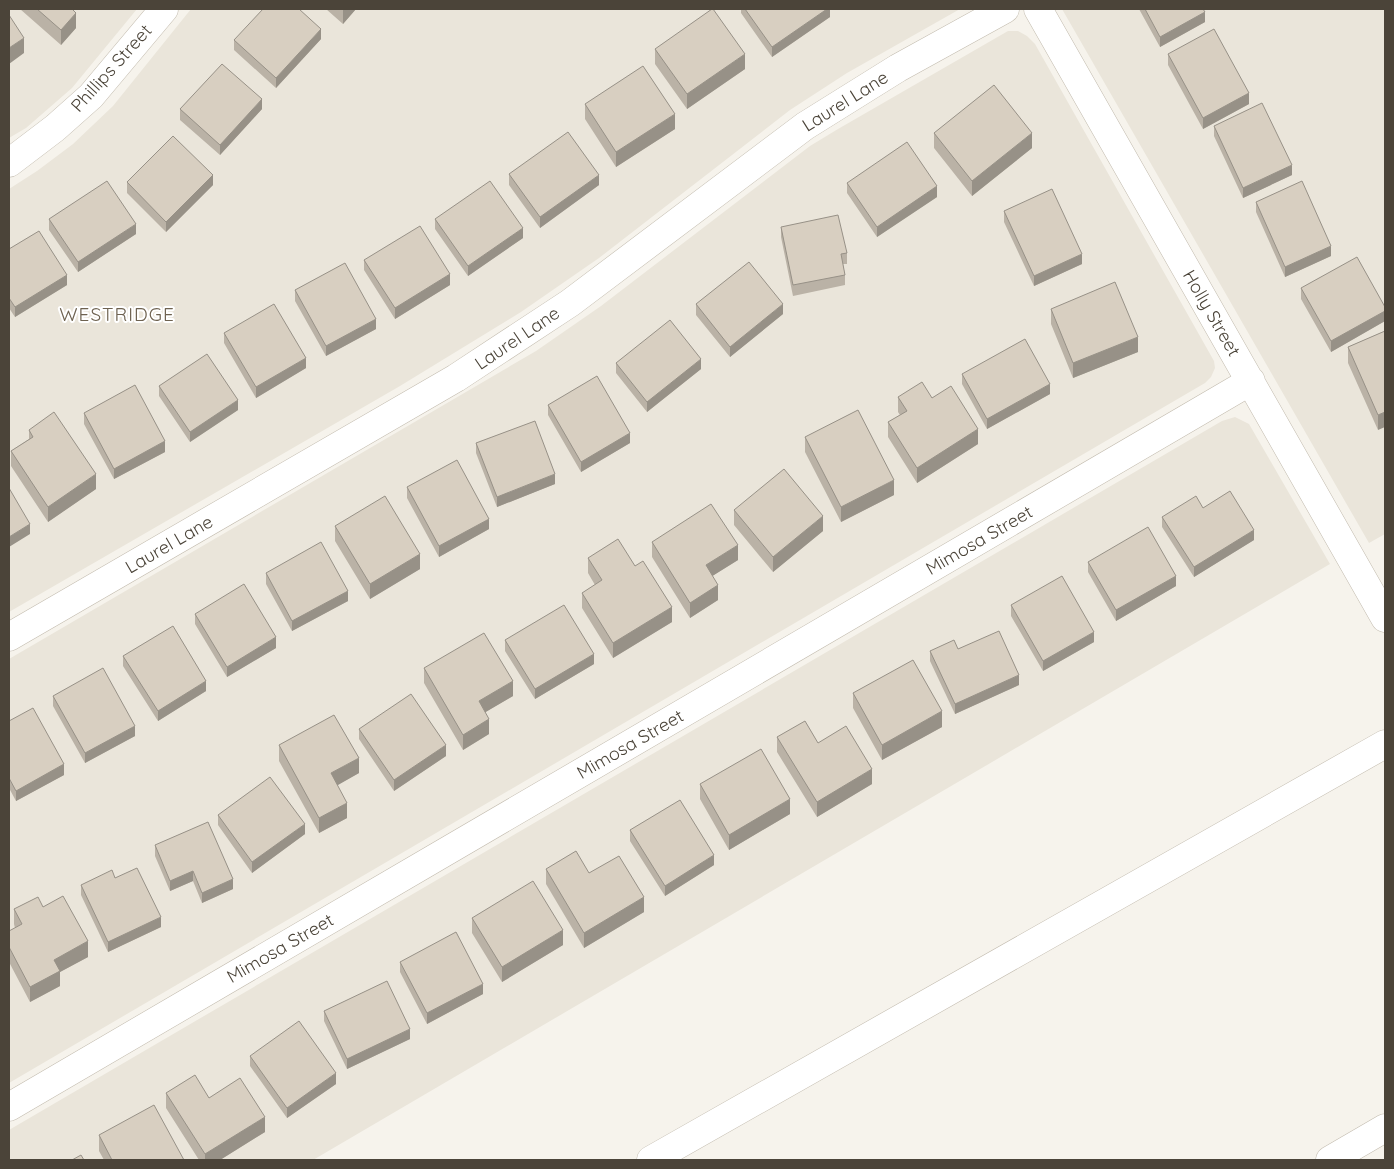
<svg xmlns="http://www.w3.org/2000/svg" width="1394" height="1169" font-family="Quicksand,sans-serif">
	<style>
		.residential { fill: #eae5da }
		.lines { fill: none; stroke-linecap: round; stroke-linejoin: round }
		.street-casing { stroke: #c2bbae; stroke-width: 29 }
		.street { stroke: #fff; stroke-width: 28 }
		.wall { fill: #bab2a6 }
		.shaded-wall { fill: #979187 }
		.building { fill: #d8cfc1; stroke: #979187 }
		.labels { text-anchor: middle; dominant-baseline: central; stroke-width: 4; stroke-linejoin: round; paint-order: stroke }
		.street-label { font-size: 18px; fill: #4b4439; stroke: #fff }
		.neighbourhood-label { font-size: 19px; letter-spacing: 1px; fill: #6e6250; stroke: #fff }
	</style>
	<rect width="100%" height="100%" fill="#f6f3ec"/>
	<path class="residential" d="M9 9H137L72 88 26 128 9 138Z
		M191 9H960L847 73 790 110 599 258 521 312 400 386 9 612V189L37 171 73 144 113 106Z
		M1062 9H1385V534L1369 543Z
		M1008 31H1018L1027 36 1035 44 1214 361 1215 368 1211 377 1205 383 9 1083V659L536 351 601 306 810 146 838 129Z
		M1235 417 1249 424 1330 564 313 1160H9V1130L1222 421Z"/>
	<g class="lines">
		<g class="street-casing">
			<path id="street" d="M1038 9 1385 618
				M9 163 55 128 91 96 164 9
				M9 637 456 378 570 303 805 126 898 68 1005 9
				M9 1107 1251 381
				M651 1160 1385 744
				M1330 1160 1385 1128"/>
		</g>
		<use href="#street" class="street"/>
	</g>
	<path class="wall" d="M20 9H72L76 28 61 45Z
		M326 9H356L343 24Z
		M741 9H830V17L772 57 741 13Z
		M1139 9H1203L1205 22 1160 47Z
		M321 39 276 88 234 50V40Z
		M655 49 745 69 687 109 655 64Z
		M1168 54 1249 104 1203 129 1168 65Z
		M585 104 675 129 616 167 585 119Z
		M180 109H262L220 155 180 120Z
		M1214 126 1292 175 1243 198 1214 136Z
		M934 133 1032 148 972 196 934 148Z
		M509 174 599 185 540 228 509 185Z
		M127 182 213 185 166 232 127 193Z
		M847 183 937 197 877 237 847 193Z
		M1256 202 1331 256 1285 277 1256 212Z
		M1004 211 1082 264 1034 286 1004 222Z
		M49 219 136 234 78 272 49 230Z
		M435 219 523 238 468 276 435 229Z
		M781 227 847 253V264H843L845 275V285L793 296 781 237Z
		M9 249 67 285 15 317 9 308Z
		M364 260 450 285 395 319 364 270Z
		M1301 288 1385 307V321L1331 352 1301 299Z
		M295 290 376 329 326 356 295 301Z
		M696 304 783 314 730 357 696 315Z
		M1051 309 1138 352 1073 378 1051 324Z
		M1385 331 1378 430 1348 363V347Z
		M224 333 306 368 256 398 224 343Z
		M616 363 701 369 647 412 616 373Z
		M962 374 1050 394 987 429 962 384Z
		M159 386 238 410 190 442 159 396Z
		M898 397 932 398 978 444 917 483 888 437V422L900 415 898 412Z
		M548 405 630 443 581 472 548 415Z
		M84 413 165 452 114 479 84 424Z
		M29 430 96 489 48 522 11 466V451L29 439Z
		M805 437 894 495 841 522 805 452Z
		M476 443 555 484 497 507 476 453Z
		M407 487 489 529 439 557 407 498Z
		M1203 508 1254 540 1194 577 1162 527V517Z
		M734 510 823 531 773 572 734 525Z
		M335 526 420 569 370 599 335 541Z
		M652 542 738 560 712 576 718 600 690 618 652 557Z
		M588 558 635 566 672 622 613 658 582 608V593L595 585 588 573Z
		M1088 562 1176 586 1116 621 1088 572Z
		M266 573 348 601 292 631 266 584Z
		M1011 605 1094 642 1043 671 1011 616Z
		M195 614 276 648 227 677 195 624Z
		M505 640 594 664 535 699 505 651Z
		M958 649 1019 685 955 714 930 661V651Z
		M123 656 206 691 158 721 123 666Z
		M424 668 513 696 485 712 489 734 463 750 424 683Z
		M853 693 942 727 882 760 853 708Z
		M53 696 135 736 85 763 53 706Z
		M9 721 64 775 16 801 9 788Z
		M359 729 446 756 394 791 359 739Z
		M777 737 818 743 872 784 817 817 777 752Z
		M279 745 359 773 337 785 347 818 319 833 279 761Z
		M700 784 790 814 729 850 700 799Z
		M218 815 305 834 252 873 218 825Z
		M630 830 714 865 665 896 630 841Z
		M155 845 233 889 202 903 193 881 170 891 155 856Z
		M546 869 589 873 644 912 584 948 546 884Z
		M115 878 161 927 108 952 81 895V885Z
		M43 907 88 957 60 972V986L30 1002 9 962V931L15 928 14 924V909Z
		M472 918 563 945 502 982 472 933Z
		M400 962 483 994 427 1024 400 972Z
		M324 1011 410 1039 347 1069 324 1021Z
		M250 1056 336 1084 287 1118 250 1066Z
		M166 1093 265 1132 220 1160H199L166 1108Z
		M99 1135 184 1160H104L99 1151Z"/>
	<path class="shaded-wall" d="M343 9H356L343 24Z
		M827 9H830V17L772 57V47Z
		M1205 12V22L1160 47V37Z
		M76 13V28L61 45V30Z
		M321 29V39L276 88V78Z
		M24 38V53L9 64V48Z
		M745 54V69L687 109V94Z
		M1249 93V104L1203 129V118Z
		M262 99V109L220 155V145Z
		M675 114V129L616 167V152Z
		M1032 133V148L972 196V181Z
		M1292 165V175L1243 198V188Z
		M213 175V185L166 232V222Z
		M599 175V185L540 228V217Z
		M937 186V197L877 237V227Z
		M136 224V234L78 272V262Z
		M523 228V238L468 276V266Z
		M1331 246V256L1285 277V267Z
		M1082 254V264L1034 286V276Z
		M450 274V285L395 319V308Z
		M67 275V285L15 317V307Z
		M783 304V314L730 357V347Z
		M1385 311V321L1331 352V341Z
		M376 319V329L326 356V346Z
		M1138 337V352L1073 378V363Z
		M306 358V368L256 398V387Z
		M701 359V369L647 412V402Z
		M1050 384V394L987 429V419Z
		M238 400V410L190 442V432Z
		M1385 412V427L1378 430V415Z
		M978 429V444L917 483V468Z
		M630 433V443L581 472V462Z
		M165 441V452L114 479V469Z
		M96 474V489L48 522V507Z
		M555 474V484L497 507V497Z
		M894 480V495L841 522V507Z
		M823 516V531L773 572V557Z
		M489 519V529L439 557V546Z
		M30 524V534L9 547V537Z
		M1254 530V540L1194 577V567Z
		M738 545V560L706 580V565Z
		M420 554V569L370 599V584Z
		M1176 576V586L1116 621V610Z
		M718 585V600L690 618V603Z
		M348 591V601L292 631V621Z
		M672 607V622L613 658V643Z
		M1094 632V642L1043 671V661Z
		M276 637V648L227 677V667Z
		M594 654V664L535 699V689Z
		M1019 675V685L955 714V704Z
		M206 681V691L158 721V711Z
		M513 681V696L479 716V701Z
		M942 711V727L882 760V745Z
		M489 719V734L463 750V735Z
		M135 726V736L85 763V753Z
		M446 745V756L394 791V780Z
		M359 758V773L331 789V773Z
		M64 764V775L16 801V791Z
		M872 769V784L817 817V802Z
		M790 799V814L729 850V835Z
		M347 803V818L319 833V818Z
		M305 824V834L252 873V862Z
		M714 855V865L665 896V886Z
		M193 871V881L170 891V881Z
		M233 879V889L202 903V893Z
		M644 897V912L584 948V933Z
		M161 917V927L108 952V942Z
		M563 930V945L502 982V967Z
		M88 941V957L60 972V986L30 1002V987L54 960Z
		M483 984V994L427 1024V1013Z
		M410 1029V1039L347 1069V1059Z
		M336 1073V1084L287 1118V1108Z
		M265 1117V1132L220 1160H205V1154Z"/>
	<path class="building" d="M37 9H72L76 13 61 30Z
		M263 9H299L321 29 276 78 234 40Z
		M712 9H713L745 54 687 94 655 49Z
		M745 9H827L772 47Z
		M1145 9H1203L1205 12 1160 37Z
		M9 15 24 38 9 48Z
		M1214 29 1249 93 1203 118 1168 54Z
		M222 64 262 99 220 145 180 109Z
		M643 66 675 114 616 152 585 104Z
		M994 85 1032 133 972 181 934 133Z
		M1262 103 1292 165 1243 188 1214 126Z
		M568 132 599 175 540 217 509 174Z
		M173 136 213 175 166 222 127 182Z
		M907 142 937 186 877 227 847 183Z
		M107 181 136 224 78 262 49 219Z
		M490 181 523 228 468 266 435 219Z
		M1302 181 1331 246 1285 267 1256 202Z
		M1052 189 1082 254 1034 276 1004 211Z
		M838 215 847 253 841 254 845 275 793 285 781 227Z
		M420 226 450 274 395 308 364 260Z
		M39 231 67 275 15 307 9 298V249Z
		M1357 257 1385 307V311L1331 341 1301 288Z
		M749 262 783 304 730 347 696 304Z
		M345 263 376 319 326 346 295 290Z
		M1115 282 1138 337 1073 363 1051 309Z
		M274 304 306 358 256 387 224 333Z
		M670 320 701 359 647 402 616 363Z
		M1385 331V412L1378 415 1348 347Z
		M1025 339 1050 384 987 419 962 374Z
		M207 354 238 400 190 432 159 386Z
		M597 376 630 433 581 462 548 405Z
		M922 382 932 398 951 386 978 429 917 468 888 422 907 411 898 397Z
		M135 385 165 441 114 469 84 413Z
		M858 410 894 480 841 507 805 437Z
		M54 412 96 474 48 507 11 451 33 437 29 430Z
		M535 421 555 474 497 497 476 443Z
		M457 460 489 519 439 546 407 487Z
		M784 469 823 516 773 557 734 510Z
		M9 488 30 524 9 537Z
		M1230 491 1254 530 1194 567 1162 517 1196 496 1203 508Z
		M385 496 420 554 370 584 335 526Z
		M711 504 738 545 706 565 718 585 690 603 652 542Z
		M1148 527 1176 576 1116 610 1088 562Z
		M618 539 635 566 643 561 672 607 613 643 582 593 602 580 588 558Z
		M321 542 348 591 292 621 266 573Z
		M1062 576 1094 632 1043 661 1011 605Z
		M244 584 276 637 227 667 195 614Z
		M564 605 594 654 535 689 505 640Z
		M173 626 206 681 158 711 123 656Z
		M999 631 1019 675 955 704 930 651 954 640 958 649Z
		M484 633 513 681 479 701 489 719 463 735 424 668Z
		M913 660 942 711 882 745 853 693Z
		M103 668 135 726 85 753 53 696Z
		M411 694 446 745 394 780 359 729Z
		M33 708 64 764 16 791 9 778V721Z
		M334 715 359 758 331 773 347 803 319 818 279 745Z
		M805 721 818 743 846 726 872 769 817 802 777 737Z
		M761 749 790 799 729 835 700 784Z
		M270 777 305 824 252 862 218 815Z
		M680 800 714 855 665 886 630 830Z
		M208 822 233 879 202 893 193 871 170 881 155 845Z
		M576 851 589 873 619 856 644 897 584 933 546 869Z
		M137 868 161 917 108 942 81 885 112 870 115 878Z
		M533 881 563 930 502 967 472 918Z
		M63 896 88 941 54 960 60 971 30 987 9 947V931L22 924 14 909 38 897 43 907Z
		M456 932 483 984 427 1013 400 962Z
		M387 981 410 1029 347 1059 324 1011Z
		M299 1021 336 1073 287 1108 250 1056Z
		M195 1075 209 1098 240 1078 265 1117 205 1154 166 1093Z
		M154 1105 184 1160H112L99 1135Z
		M81 1155 84 1160H72Z"/>
	<g class="labels">
		<g class="street-label">
			<text transform="translate(111 68) rotate(-48)">Phillips Street</text>
			<text transform="translate(845 101) rotate(-32)">Laurel Lane</text>
			<text transform="translate(1212 313) rotate(60)">Holly Street</text>
			<text transform="translate(517 338) rotate(-34)">Laurel Lane</text>
			<text transform="translate(979 540) rotate(-30)">Mimosa Street</text>
			<text transform="translate(169 544) rotate(-30)">Laurel Lane</text>
			<text transform="translate(630 744) rotate(-30)">Mimosa Street</text>
			<text transform="translate(280 948) rotate(-30)">Mimosa Street</text>
		</g>
		<g class="neighbourhood-label">
			<text x="117" y="314">WESTRIDGE</text>
		</g>
	</g>
	<rect width="1394" height="1169" fill="none" stroke="#4b4439" stroke-width="20"/>
</svg>
